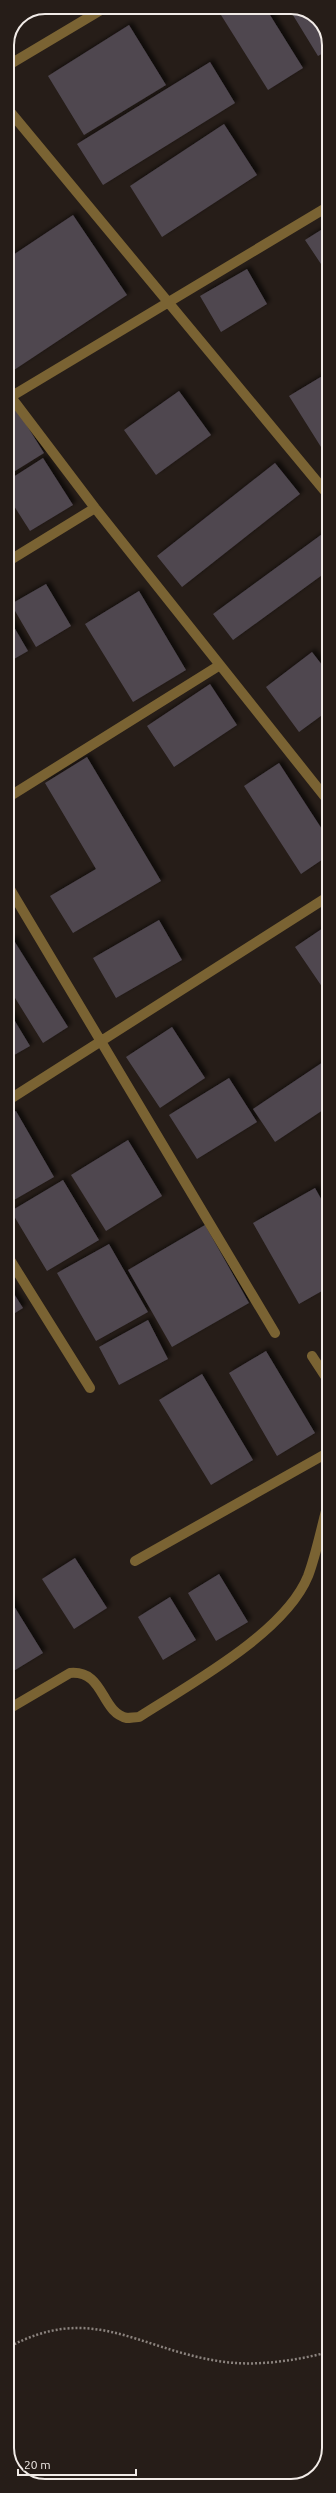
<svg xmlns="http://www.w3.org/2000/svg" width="336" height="2493" font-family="Ubuntu,sans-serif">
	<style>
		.building { fill: #4f4750; filter: url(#shadow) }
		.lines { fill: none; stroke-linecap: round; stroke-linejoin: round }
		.path { stroke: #8b837e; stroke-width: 2.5; stroke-dasharray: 2 2; stroke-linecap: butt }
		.street { stroke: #7a6333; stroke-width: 10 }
		.rim { fill: none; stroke: #f1ebe7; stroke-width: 2 }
	</style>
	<defs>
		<filter id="shadow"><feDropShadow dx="3.5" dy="-3.5" stdDeviation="2" flood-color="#0009"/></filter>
	</defs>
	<rect width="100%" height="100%" fill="#261d18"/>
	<path class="building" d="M216 7H265L303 68 268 90Z
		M288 7H296L318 18 329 40V50L318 56Z
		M129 25 166 85 84 135 48 76Z
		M210 62 235 103 103 185 77 144Z
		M224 124 257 175 162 237 130 186Z
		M73 215 127 295 14 370 7 359V259Z
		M329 225V276L305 240Z
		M247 269 267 304 221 332 200 296Z
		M329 372V443L321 447 289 396Z
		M179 391 211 435 156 475 124 430Z
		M12 402 44 453 7 476V405Z
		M43 458 73 505 30 531 7 495V481Z
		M275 463 300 494 182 587 157 556Z
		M329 529V570L233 640 213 614Z
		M46 584 71 626 36 647 11 604Z
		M139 591 186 670 133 702 85 624Z
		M7 615 28 651 7 663Z
		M312 652 329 674V710L299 732 266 687Z
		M210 684 237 725 174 767 147 726Z
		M87 757 161 881 73 933 50 896 96 869 45 783Z
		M279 763 329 840V855L301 874 244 786Z
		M159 920 182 960 116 998 93 958Z
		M329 924V997L295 947Z
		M13 939 68 1027 43 1043 7 985V943Z
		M7 1008 30 1046 9 1058 7 1054Z
		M172 1027 205 1078 160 1108 126 1057Z
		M329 1058V1106L275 1142 253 1109Z
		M229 1078 257 1122 197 1159 169 1115Z
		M16 1111 54 1177 7 1204V1116Z
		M128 1140 162 1196 106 1231 71 1175Z
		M63 1180 99 1240 47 1271 11 1211Z
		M315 1188 329 1213V1287L299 1304 253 1223Z
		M205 1225 249 1303 172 1347 128 1270Z
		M109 1244 148 1312 96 1341 57 1273Z
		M7 1283 23 1308 7 1318Z
		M148 1320 168 1359 119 1385 99 1347Z
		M266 1351 315 1433 277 1456 229 1373Z
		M202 1374 253 1460 211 1485 159 1400Z
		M75 1558 107 1608 74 1629 42 1579Z
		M219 1574 248 1622 216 1641 188 1593Z
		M170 1597 196 1640 163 1660 138 1617Z
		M9 1598 43 1653 7 1675V1599Z"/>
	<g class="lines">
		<path class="path" d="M7 2348C91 2302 136 2348 218 2361 254 2367 294 2361 329 2352"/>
		<path class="street" d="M7 66 106 7
			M7 108 329 496
			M11 397 95 508 329 802
			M7 399 329 206
			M7 562 95 508
			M7 798 220 665
			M7 884 275 1333
			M7 1101 329 896
			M7 1255 90 1388
			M312 1356 329 1382
			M135 1561 329 1452
			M7 1710 70 1673C105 1670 100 1712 127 1718 130 1718 136 1717 139 1717 190 1684 285 1633 308 1576 317 1552 322 1524 329 1500"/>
	</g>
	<path d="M0 0H336V2493H0ZM45 14H291A31 31 0 0 1 322 45V2448A31 31 0 0 1 291 2479H45A31 31 0 0 1 14 2448V45A31 31 0 0 1 45 14Z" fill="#261d18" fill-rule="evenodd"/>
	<path class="rim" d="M45 14H291A31 31 0 0 1 322 45V2448A31 31 0 0 1 291 2479H45A31 31 0 0 1 14 2448V45A31 31 0 0 1 45 14Z"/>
	<path d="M18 2469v6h118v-6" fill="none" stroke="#f1ebe7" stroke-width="2"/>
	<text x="24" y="2469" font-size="12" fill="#f1ebe7" stroke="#261d18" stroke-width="3" paint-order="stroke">20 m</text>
</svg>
